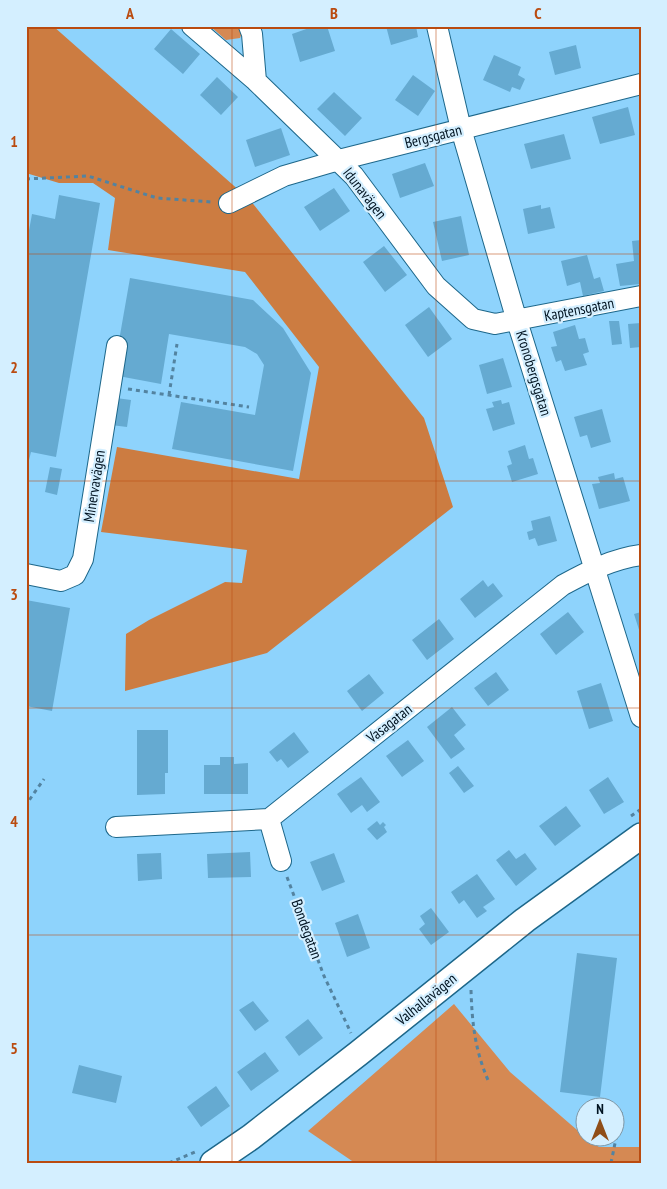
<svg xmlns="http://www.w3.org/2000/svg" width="667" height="1189" font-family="'PT Sans Narrow',sans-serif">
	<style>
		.green { fill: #d58953 }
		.forest { fill: #cc7c41 }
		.building { fill: #65aad1 }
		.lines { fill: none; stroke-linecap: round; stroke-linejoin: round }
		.minor-casing { stroke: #1d678a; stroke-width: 22 }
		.tertiary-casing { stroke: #1d678a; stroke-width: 28 }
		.path { stroke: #5383a0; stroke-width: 3; stroke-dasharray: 4 4; stroke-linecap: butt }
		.minor { stroke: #fff; stroke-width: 20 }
		.tertiary { stroke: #fff; stroke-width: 25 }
		.grid { fill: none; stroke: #ba4b10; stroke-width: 1; stroke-opacity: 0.55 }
		.labels { text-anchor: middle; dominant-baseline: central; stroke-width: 4.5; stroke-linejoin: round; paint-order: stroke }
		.street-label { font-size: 15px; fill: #001321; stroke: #d4efff }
		.neatline { fill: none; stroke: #ba4b10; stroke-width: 2 }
		.grid-label { font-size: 16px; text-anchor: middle; font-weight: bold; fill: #ba4b10 }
	</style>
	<rect width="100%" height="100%" fill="#8ed3fc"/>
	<path class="green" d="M210 26H241L243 30 240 38 226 40Z
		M454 1004 510 1072 584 1136 599 1147H641V1163H355L308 1131Z"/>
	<path class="forest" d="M26 26H53L250 200 424 418 453 507 267 653 125 691 126 634 149 620 225 582 242 583 247 550 101 532 117 447 299 479 319 367 245 272 108 250 115 198 93 183H59L26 173Z"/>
	<path class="building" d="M315 26H327L335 51 300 62 292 34Z
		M386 26H416L418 37 391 45Z
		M171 29 200 54 183 74 154 49Z
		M576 45 581 68 555 75 549 52Z
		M494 55 521 67 518 75 525 79 520 90 512 87 510 92 483 80Z
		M413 75 435 91 418 116 395 100Z
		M217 77 238 97 221 115 200 95Z
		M334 92 362 118 345 136 317 109Z
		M628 107 635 135 600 144 592 117Z
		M281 128 290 155 255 167 246 140Z
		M564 134 571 159 531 169 524 144Z
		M425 163 434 186 400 198 392 174Z
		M334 188 350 211 320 231 304 207Z
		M59 195 100 203 56 457 31 452 26 472V247L32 214 55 219Z
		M541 205V209L550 207 555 228 528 234 523 209Z
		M461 216 469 255 442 261 433 222Z
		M641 240V284L620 286 616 264 634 261 632 241Z
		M384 246 407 275 385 292 363 262Z
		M587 255 594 279 600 277 604 291 583 296 580 282 567 286 561 261Z
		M130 278 253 300 283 328 311 373 293 471 172 449 181 402 255 415 264 365 257 354 245 347 169 334 161 384 113 375Z
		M429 307 452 339 428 357 405 325Z
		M609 321H619L622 344 612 345Z
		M641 323V347L630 348 628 324Z
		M575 325 579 339 585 338 589 352 583 354 587 365 565 371 561 360 556 362 551 347 557 346 553 332Z
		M503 358 512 387 487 394 479 365Z
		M116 398 131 400 127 427 111 425Z
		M501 400 502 404 509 402 515 424 493 431 486 409 494 407 492 402Z
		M602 409 611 442 591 448 587 435 580 437 574 417Z
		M525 445 529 459 533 458 538 474 512 482 507 466 512 464 508 451Z
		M50 467 62 469 57 495 45 492Z
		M614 473 615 479 623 477 630 501 599 509 592 484 600 483 598 477Z
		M550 516 557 541 538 546 535 538 529 540 527 532 533 530 531 521Z
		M483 580 488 587 493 583 503 596 475 618 460 599Z
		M26 600 70 608 52 711 26 706Z
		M568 612 584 632 556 655 540 634Z
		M641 612V633H640L634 614Z
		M439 619 454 639 427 660 412 640Z
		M496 672 509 690 488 706 474 688Z
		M369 674 384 693 362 711 347 691Z
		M601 683 613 721 589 729 577 691Z
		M452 707 466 725 454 735 465 749 451 759 427 727Z
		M137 730H168V773H165V794L137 795Z
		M294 732 309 752 288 768 281 759 277 762 269 752Z
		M408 740 424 761 402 777 386 756Z
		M220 757H234V764L248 763V794H204V765H220Z
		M458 766 474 786 464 793 449 773Z
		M361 777 380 802 367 812 362 805 351 813 337 794Z
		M608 777 624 802 604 814 589 790Z
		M566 806 581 826 555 846 539 826Z
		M377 821 380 825 383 822 386 825 384 827 387 832 377 840 367 829Z
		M509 850 516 859 525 853 537 869 516 886 496 860Z
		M250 852 251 877 208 878 207 854Z
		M161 853 162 879 138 881 137 854Z
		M334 853 345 882 322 891 310 862Z
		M477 874 495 899 483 907 487 911 477 918 464 900 459 904 451 892Z
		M431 908 449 932 431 945 419 929 425 924 420 916Z
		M358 914 370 948 347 957 335 923Z
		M577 953 617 958 600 1097 560 1092Z
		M253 1001 269 1021 255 1031 239 1010Z
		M308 1019 323 1038 299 1056 285 1037Z
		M265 1052 279 1071 251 1091 237 1072Z
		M79 1065 122 1076 116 1103 72 1093Z
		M216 1086 230 1106 201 1127 187 1107Z"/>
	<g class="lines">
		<g class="minor-casing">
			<path id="minor" d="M192 26 256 81
				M249 26 252 34 256 81 354 176 436 286 473 319 495 324 641 296
				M437 26 461 129 517 321 641 717
				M229 203 284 176 339 160 641 84
				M26 574 61 581 75 575 83 559 117 346
				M269 819 281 861
				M116 827 269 819 563 585C589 571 612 559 641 555"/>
		</g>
		<g class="tertiary-casing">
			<path id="tertiary" d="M213 1163 251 1137 359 1053 525 920 641 836"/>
		</g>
		<path class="path" d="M26 179 88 176 157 198 212 202
			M128 389 249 407
			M169 395 177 344
			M26 807 30 799 44 779
			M631 816 641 809
			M287 877 324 976 351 1033
			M471 990C472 1023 475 1050 488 1080
			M169 1163 195 1152
			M611 1163 622 1109
			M634 1163 641 1162"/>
		<use href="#minor" class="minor"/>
		<use href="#tertiary" class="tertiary"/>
	</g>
	<path class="grid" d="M232 26V1163M436 26V1163M26 254H641M26 481H641M26 708H641M26 935H641"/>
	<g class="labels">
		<g class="street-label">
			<text transform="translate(433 136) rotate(-14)">Bergsgatan</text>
			<text transform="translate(365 193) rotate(52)">Idunavägen</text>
			<text transform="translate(579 309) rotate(-11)">Kaptensgatan</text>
			<text transform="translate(534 373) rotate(73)">Kronobergsgatan</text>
			<text transform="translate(94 486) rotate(-81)">Minervavägen</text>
			<text transform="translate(389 723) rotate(-38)">Vasagatan</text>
			<text transform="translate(307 929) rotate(70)">Bondegatan</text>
			<text transform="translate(426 999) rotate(-39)">Valhallavägen</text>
		</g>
	</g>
	<rect width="667" height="1189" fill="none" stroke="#d4efff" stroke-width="55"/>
	<g transform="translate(600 1122)"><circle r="24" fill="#d4efff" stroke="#7f97a6"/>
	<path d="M0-4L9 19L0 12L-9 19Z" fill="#8f4e19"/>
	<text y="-8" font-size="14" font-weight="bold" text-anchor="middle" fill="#001321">N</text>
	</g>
	<rect x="28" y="28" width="612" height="1134" class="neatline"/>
	<g class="grid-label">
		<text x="130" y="19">A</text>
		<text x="334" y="19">B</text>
		<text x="538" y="19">C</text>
		<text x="14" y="147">1</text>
		<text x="14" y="373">2</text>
		<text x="14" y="600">3</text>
		<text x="14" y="827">4</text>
		<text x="14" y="1054">5</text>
	</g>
</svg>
